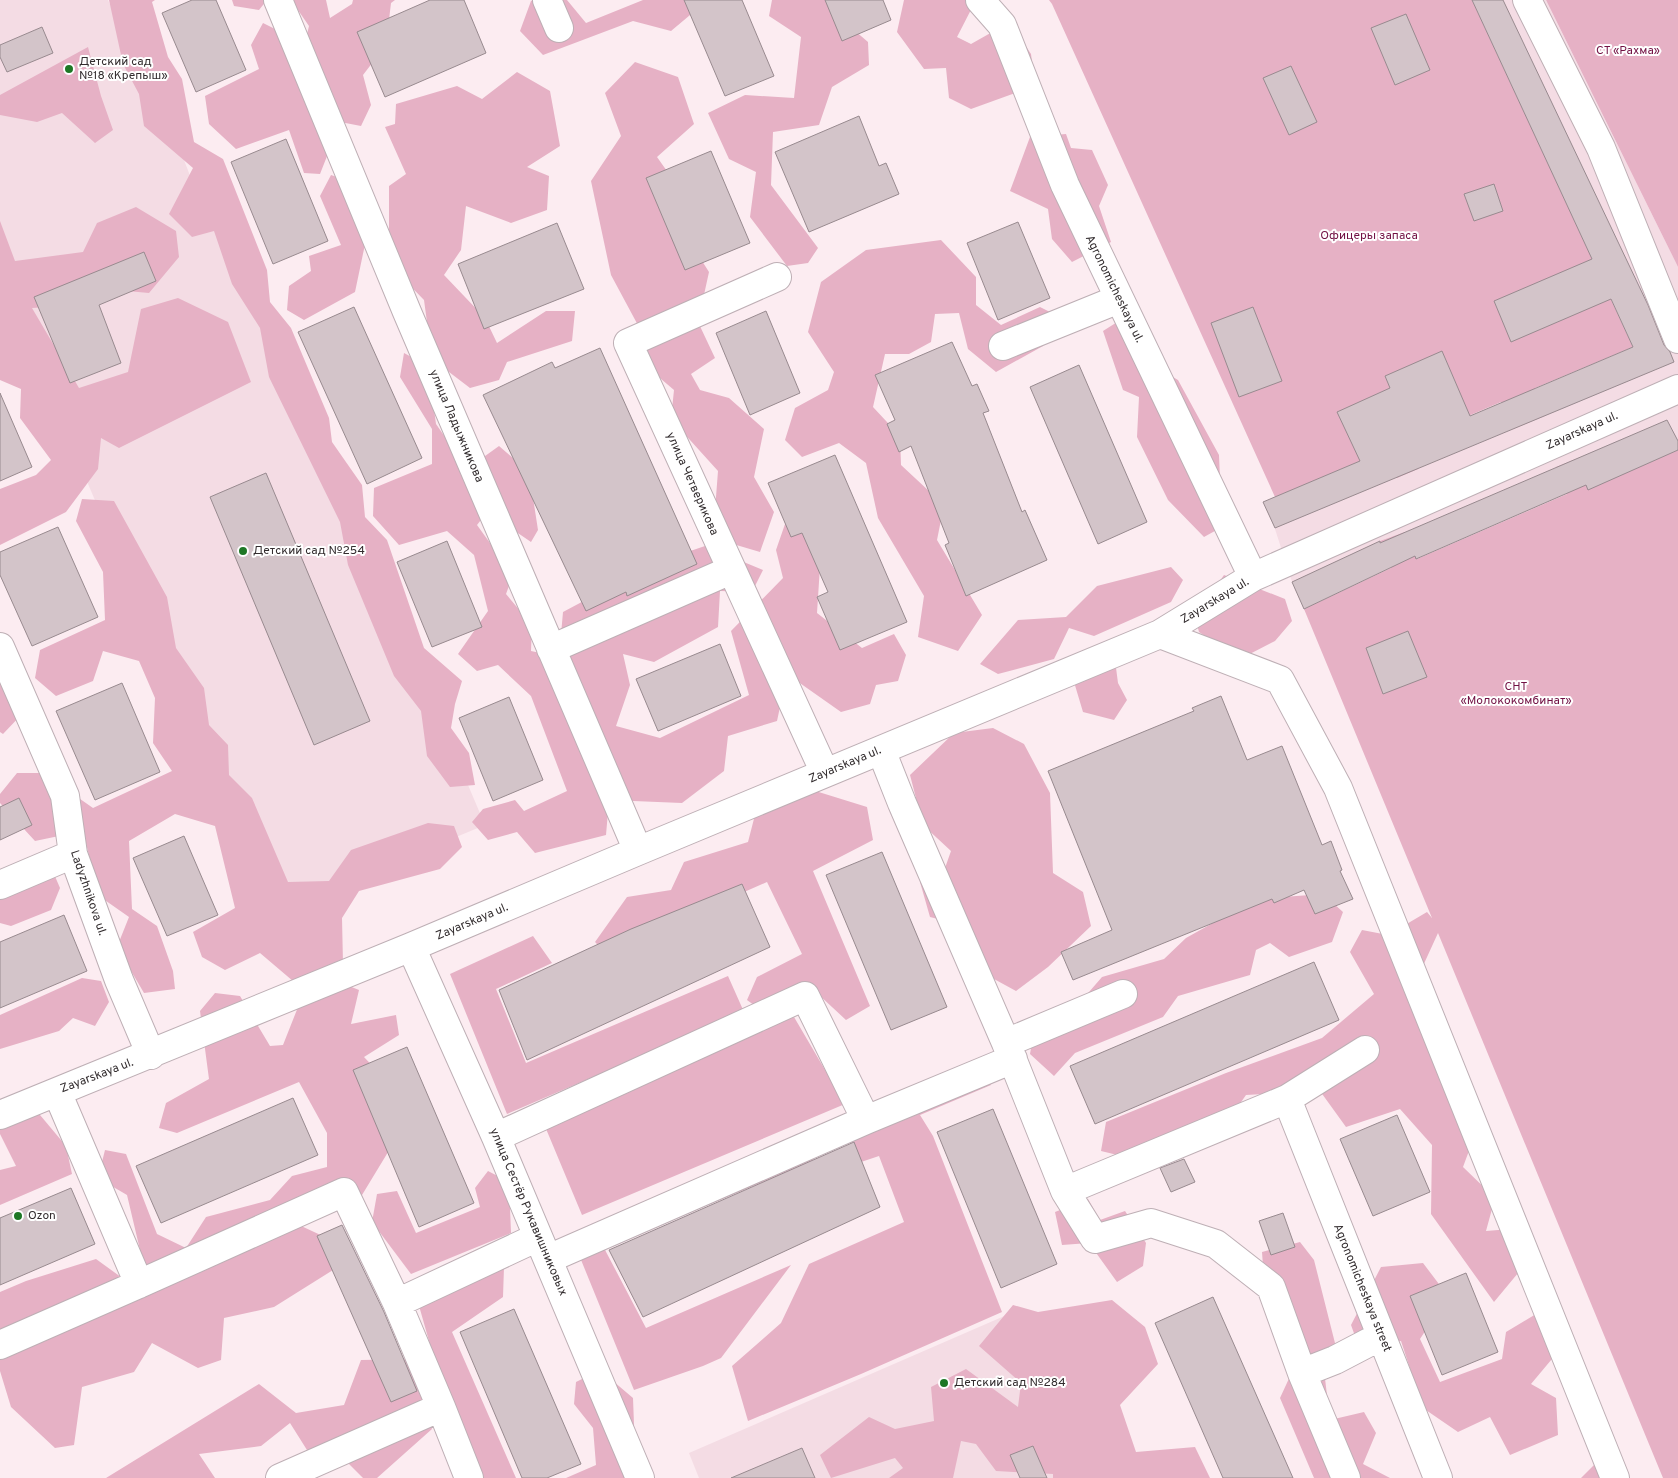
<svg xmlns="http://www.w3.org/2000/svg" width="1678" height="1478" font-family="Overpass,sans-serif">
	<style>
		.built { fill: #f4dce4 }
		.green { fill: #e6b1c5 }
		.building { fill: #d3c4c9; stroke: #988a8f }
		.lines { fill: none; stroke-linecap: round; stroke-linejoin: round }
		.minor-casing { stroke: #beafb5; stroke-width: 30 }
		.minor { stroke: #fff; stroke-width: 28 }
		.poi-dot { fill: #1d7725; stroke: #fff; stroke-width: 2 }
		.labels { text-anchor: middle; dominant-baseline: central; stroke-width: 4; stroke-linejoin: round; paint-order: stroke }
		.park-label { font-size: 12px; fill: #721144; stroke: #fff }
		.poi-label { font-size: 12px; fill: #322c2e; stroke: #fff; text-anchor: start }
		.street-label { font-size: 12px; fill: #322c2e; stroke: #fff }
	</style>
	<rect width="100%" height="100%" fill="#fcecf1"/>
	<path class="built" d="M0 0H108L169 141 176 139 197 194 214 187 485 825 271 914 0 277Z
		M1472 0H1546L1678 267V450L1588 490 1556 467 1567 494 1416 559 1380 542 1392 568 1304 609 1292 582 1275 529 1263 502 1385 451 1397 477 1407 442 1502 402 1513 429 1545 416 1534 388 1633 347Z
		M1009 1314 1080 1478H699L689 1453Z"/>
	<path class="green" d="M109 0H155L152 2 168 57 182 79 194 142 223 159 267 270 270 302 291 328 329 418 332 442 362 485 365 517 387 540 424 648 462 681 455 704 451 728 469 753 475 785 450 787 427 756 421 711 394 676 348 565 340 522 269 377 260 328 232 284 214 231 192 237 169 214 193 168 144 126 139 94 123 64Z
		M232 0H267L259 10 234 6Z
		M291 0H326L330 18 352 4 353 0H395L391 3 386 45 363 75 371 105 361 126 330 120 303 51 309 26Z
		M533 0H567L586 23 643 0H708L671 31 633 21 543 55 520 31 531 1Z
		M772 0H852L847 24 868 42 869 65 832 87 819 125 773 132 771 185 818 248 808 263 787 266 750 217 756 172 729 159 708 113 745 95 794 98 801 37 769 16Z
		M904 0H976L957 37 971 44 1010 22 1031 54 1035 86 971 109 949 98 946 68 924 69 897 32Z
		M1049 0H1472L1633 347 1535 388 1545 416 1513 429 1501 402 1407 442 1418 469 1397 478 1385 451 1275 497 1052 4Z
		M1546 0H1678V267Z
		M263 23 285 34 331 146 320 174 304 173 289 130 236 149 209 124 205 96 259 69 251 45Z
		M88 47 101 96 113 130 95 143 62 113 37 122 0 115V95Z
		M635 62 678 77 694 124 657 157 674 181 671 212 709 272 698 322 715 358 691 374 700 390 729 398 764 429 754 477 774 512 760 552 733 544 715 510 718 471 671 419 674 390 647 367 640 329 611 275 591 181 621 136 605 93Z
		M517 72 550 91 560 146 527 167 549 176 547 210 511 223 466 206 461 250 444 275 485 318 497 343 546 311H575L572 341 507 362 499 380 470 388 432 359 424 300 389 264V186L406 174 385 127 395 124 396 104 457 86 482 99Z
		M1066 134 1071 148 1092 150 1108 185 1099 206 1111 242 1072 262 1052 239 1048 209 1010 191 1030 137Z
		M331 175 346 180 368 230 355 292 304 320 287 310 289 286 311 271 309 256 341 245 320 196Z
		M136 207 176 231 179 257 149 293 94 288 82 305 32 308 79 388 128 372 141 309 178 298 228 322 251 382 119 448 101 438 98 469 66 512 0 545V489L36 475 51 460 20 418 21 389 0 380V221L15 261 83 252 97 223Z
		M941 240 976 277V305L1001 325 1040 307 1054 314 1043 346 996 372 968 349 959 313 935 314 931 342 909 354H885L873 407 900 436 901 465 944 505 937 540 982 615 958 651 918 637 924 596 878 518 866 463 839 443 802 457 785 440 795 408 828 390 834 372 808 332 821 282 866 250Z
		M1122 319 1161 370 1178 380 1219 455 1222 527 1204 537 1168 500 1137 437 1139 397 1123 390 1103 331Z
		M404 353 428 366 436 424 467 469 499 446 529 472 538 530 531 542 487 512 477 525 513 575 506 594 532 625 531 651 559 657 563 612 655 563 705 546 763 570 752 592 720 591 718 627 654 662 623 654 630 685 616 726 660 738 749 695 731 631 783 578 776 550 792 504 822 535 817 613 862 648 894 634 906 655 898 681 876 685 870 704 841 712 787 674 777 721 728 736 724 771 682 803 609 800 606 835 535 853 517 832 488 840 472 822 483 809 515 800 524 811 567 791 531 696 498 665 477 671 458 654 488 611 474 555 447 531 399 545 373 516 374 488 432 464V429L400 377Z
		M1678 450V1478H1663L1438 933 1422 968 1420 1032 1463 1084 1473 1140 1463 1167 1495 1198 1486 1231 1523 1228 1533 1255 1494 1302 1431 1214 1432 1145 1400 1109 1346 1127 1320 1091 1246 1095 1218 1135 1166 1134 1134 1159 1101 1151 1106 1122 1226 1073 1322 1038 1374 994 1350 952 1362 930 1388 935 1427 912 1432 918 1304 609 1391 568 1380 541 1405 532 1417 559 1567 494 1556 467 1576 459 1588 489Z
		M82 499 114 501 167 597 176 648 204 688 209 725 228 745 229 775 252 798 288 882 329 881 351 850 428 823 454 826 462 847 440 869 359 891 342 918 343 964 300 987 260 953 225 970 202 957 193 932 235 908 215 826 175 814 129 841 132 909 157 926 173 971 175 989 144 993 117 947 129 917 99 896 83 831 35 841 0 803V794L17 773H43L93 808 172 771 153 743 155 698 139 661 103 651 93 681 56 696 35 678 40 650 105 620 103 572 76 521Z
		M1171 567 1183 580 1171 602 1094 636 1069 628 1054 659 998 674 980 664 1018 620 1066 617 1097 586Z
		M1224 575 1285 599 1292 621 1275 641 1240 659 1199 632 1195 617Z
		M0 651 22 714 3 734 0 732Z
		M1115 660 1118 683 1127 700 1114 720 1083 712 1074 682Z
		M993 728 1024 744 1050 793 1053 873 1083 892 1091 926 1048 967 1016 991 983 973 970 927 930 917 920 882 945 868 951 851 923 825 910 775 954 733Z
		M809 789 867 807 873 840 813 871 870 1006 846 1020 818 994 773 1019 747 1000 757 977 802 954 767 882 606 953 595 942 627 897 671 890 684 862 748 842 756 811Z
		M54 874 60 888 51 910 11 926 0 923V893Z
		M1323 894 1343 912 1332 942 1289 957 1270 943 1256 950 1250 975 1178 996 1163 1017 1075 1053 1054 1076 1030 1054 1036 1020 1076 1007 1102 977 1164 959 1186 938 1256 899Z
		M533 936 552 963 496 989 526 1063 728 976 744 1012 507 1114 450 974Z
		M82 978 101 981 109 1002 95 1026 73 1018 59 1031 0 1049V1015Z
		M339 982 359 990 351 1024 396 1015 399 1035 364 1057 384 1078 399 1134 362 1195 299 1225 340 1244 341 1265 274 1307 224 1318 221 1360 198 1368 152 1343 134 1372 82 1387 74 1445 55 1448 11 1407 0 1371V1292L26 1281 96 1259 125 1280 145 1271 127 1195 98 1178 105 1150 126 1154 157 1234 186 1248 206 1217 270 1200 292 1176 327 1167V1133L299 1082 177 1133 159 1128 166 1103 209 1079 200 1011 215 993 240 996 270 1046 283 1045 300 1002Z
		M794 1017 845 1104 582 1215 544 1124Z
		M987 1074 991 1085 920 1115 933 1136 1002 1312 861 1374 748 1421 732 1366 781 1323 809 1264 904 1222 879 1156 858 1163 848 1133Z
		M35 1109 66 1146 72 1174 0 1205V1170L16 1166 0 1134V1122Z
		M811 1152 814 1161 604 1248 646 1328 791 1265 721 1358 703 1366 634 1390 577 1250Z
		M488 1171 509 1182 511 1233 411 1274 372 1222 377 1194 397 1191 416 1233 480 1207 475 1188Z
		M1088 1199 1100 1220 1125 1211 1146 1243 1143 1266 1117 1282 1089 1243 1062 1245 1055 1212Z
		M1300 1242 1314 1260 1337 1351 1323 1362 1330 1420 1364 1412 1376 1433 1363 1464 1390 1478H1314L1280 1398 1298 1359 1265 1294 1262 1252Z
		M1423 1263 1448 1296 1420 1339 1440 1382 1502 1359 1506 1332 1536 1314 1567 1341 1531 1384 1556 1398 1558 1435 1510 1455 1490 1417 1458 1432 1423 1408 1401 1341 1359 1347 1351 1325 1381 1267Z
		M504 1267 503 1297 452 1332 516 1478H480L442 1387 414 1288Z
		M1112 1300 1145 1327 1158 1364 1120 1405 1136 1452 1195 1447 1210 1478H1053V1474L996 1471 976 1444 961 1441 953 1478H889L903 1468 895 1458 831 1478 820 1455 869 1417 895 1429 934 1421 931 1387 966 1369 1018 1407 1021 1383 979 1346 1013 1305 1038 1312Z
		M415 1359 432 1429 377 1478H363L330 1445 307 1450 290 1423 261 1446 199 1454 215 1478H106L259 1384 296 1413 344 1405 361 1360Z
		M600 1370 633 1398 636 1478H566L596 1465 593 1428 574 1404 576 1382Z
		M1597 1462 1624 1478H1581Z"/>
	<path class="building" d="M192 0H216L246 70 196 92 162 13Z
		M430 0H464L486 53 385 97 357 32Z
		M684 0H742L774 76 725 96Z
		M825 0H883L891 20 842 41Z
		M1472 0H1503L1648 305 1664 345 1670 352 1674 362 1275 528 1263 502 1360 461 1337 412 1390 388 1385 376 1442 351 1470 416 1633 347 1611 299 1511 342 1494 301 1592 259Z
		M1406 14 1430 70 1395 85 1371 28Z
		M42 27 53 53 7 72 0 57V45Z
		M1291 66 1317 122 1289 135 1263 78Z
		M859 116 879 166 886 163 899 194 809 232 775 152Z
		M286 139 328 241 273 264 231 162Z
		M711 151 750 243 685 270 646 178Z
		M1494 184 1503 211 1474 221 1464 194Z
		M1018 222 1050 298 998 320 967 243Z
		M557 223 584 289 484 329 458 264Z
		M144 252 156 281 99 305 121 363 70 383 34 297Z
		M354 307 422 458 367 484 298 332Z
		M1253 307 1282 381 1239 397 1211 323Z
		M766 311 800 393 750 415 716 333Z
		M952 342 972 386 977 384 989 411 983 413 1022 512 1025 510 1047 560 966 596 945 545 949 543 911 446 899 452 887 424 895 420 875 375Z
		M600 348 697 564 627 596 626 592 586 611 483 395 552 362 555 368Z
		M1079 365 1147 522 1098 544 1030 387Z
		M0 393 32 467 0 481Z
		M1667 420 1678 441V450L1588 490 1586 485 1416 559 1415 556 1304 609 1292 582 1380 541V543Z
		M835 455 907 622 840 650 817 597 828 592 802 533 791 537 768 483Z
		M266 473 370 721 314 745 210 497Z
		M58 527 98 617 32 646 0 575V552Z
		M447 541 482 627 432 647 397 562Z
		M1408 631 1427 677 1383 694 1366 648Z
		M720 644 741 696 658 731 636 679Z
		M122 683 160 772 95 800 56 711Z
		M1221 696 1247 760 1282 746 1322 845 1331 841 1342 870 1340 871 1353 899 1315 914 1304 890 1274 903 1272 899 1073 980 1061 952 1112 930 1048 771 1194 711 1192 708Z
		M509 697 543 780 493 801 459 718Z
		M19 798 32 825 0 840V807Z
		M184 836 218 915 167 936 133 858Z
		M882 852 947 1007 891 1030 826 875Z
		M742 884 770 947 527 1060 499 990 631 929Z
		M64 915 87 971 0 1008V942Z
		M1314 962 1339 1020 1095 1124 1070 1066Z
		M407 1047 474 1203 419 1227 353 1070Z
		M293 1098 318 1155 161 1223 136 1166Z
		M993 1109 1057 1264 1001 1288 937 1132Z
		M1397 1115 1430 1192 1373 1216 1340 1139Z
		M854 1142 880 1207 643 1317 609 1250Z
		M1184 1159 1195 1182 1171 1192 1160 1168Z
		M71 1188 95 1244 0 1285V1218Z
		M1283 1213 1295 1247 1271 1255 1259 1221Z
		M342 1225 384 1312 417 1391 391 1402 317 1236Z
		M1466 1273 1498 1352 1442 1375 1410 1296Z
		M1213 1297 1293 1478H1223L1155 1323Z
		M514 1309 581 1464 547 1478H522L460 1332Z
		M1033 1446 1047 1478H1020L1010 1455Z
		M802 1448 815 1478H731Z"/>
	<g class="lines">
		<g class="minor-casing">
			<path id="minor" d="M278 0 407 312 638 851
				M547 0 559 28
				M980 0 1002 25 1065 185 1253 577
				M1527 0 1601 148 1678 339
				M777 277 628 343 825 773
				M1003 346 1119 299
				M1160 634 1280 680 1338 788 1615 1478
				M0 647 65 796 73 854 119 980 151 1055
				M551 649 731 570
				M881 750 902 803 1006 1043 1065 1191 1287 1099 1365 1050
				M0 885 73 854
				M411 947 496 1137 640 1478
				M1006 1043 1123 994
				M57 1092 139 1284
				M1287 1099 1438 1478
				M0 1115 411 947 638 851 1160 634 1253 577 1678 389
				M496 1137 805 996 866 1120
				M1065 1191 1095 1239 1151 1223 1216 1244 1271 1287 1302 1373 1335 1360 1381 1336
				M548 1259 866 1120 1013 1059
				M0 1345 139 1284 344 1192 397 1303 538 1237
				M1302 1373 1346 1478
				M441 1407 469 1478
				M280 1478 441 1407 397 1303"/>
		</g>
		<use href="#minor" class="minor"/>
	</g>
	<g class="poi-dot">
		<circle cx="69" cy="69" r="5"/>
		<circle cx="243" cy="551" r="5"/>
		<circle cx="18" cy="1216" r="5"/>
		<circle cx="944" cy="1383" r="5"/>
	</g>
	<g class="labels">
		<g class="park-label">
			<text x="1628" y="51">СТ «Рахма»</text>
			<text x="1369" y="236">Офицеры запаса</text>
			<text x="1516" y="687">СНТ<tspan x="1516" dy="14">«Молококомбинат»</tspan></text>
		</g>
		<g class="poi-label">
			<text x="79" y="62">Детский сад<tspan x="79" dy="14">№18 «Крепыш»</tspan></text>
			<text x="253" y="551">Детский сад №254</text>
			<text x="28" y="1216">Ozon</text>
			<text x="954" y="1383">Детский сад №284</text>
		</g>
		<g class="street-label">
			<text transform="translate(1114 289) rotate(64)">Agronomicheskaya ul.</text>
			<text transform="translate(456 426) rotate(67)">улица Ладыжникова</text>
			<text transform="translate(1582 431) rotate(-24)">Zayarskaya ul.</text>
			<text transform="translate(692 484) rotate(66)">улица Четверикова</text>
			<text transform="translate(1215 601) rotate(-31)">Zayarskaya ul.</text>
			<text transform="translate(845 765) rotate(-23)">Zayarskaya ul.</text>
			<text transform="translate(88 893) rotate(71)">Ladyzhnikova ul.</text>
			<text transform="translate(472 922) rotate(-23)">Zayarskaya ul.</text>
			<text transform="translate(97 1076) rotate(-21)">Zayarskaya ul.</text>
			<text transform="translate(528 1212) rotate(67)">улица Сестёр Рукавишниковых</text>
			<text transform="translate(1362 1288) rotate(68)">Agronomicheskaya street</text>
		</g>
	</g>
</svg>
